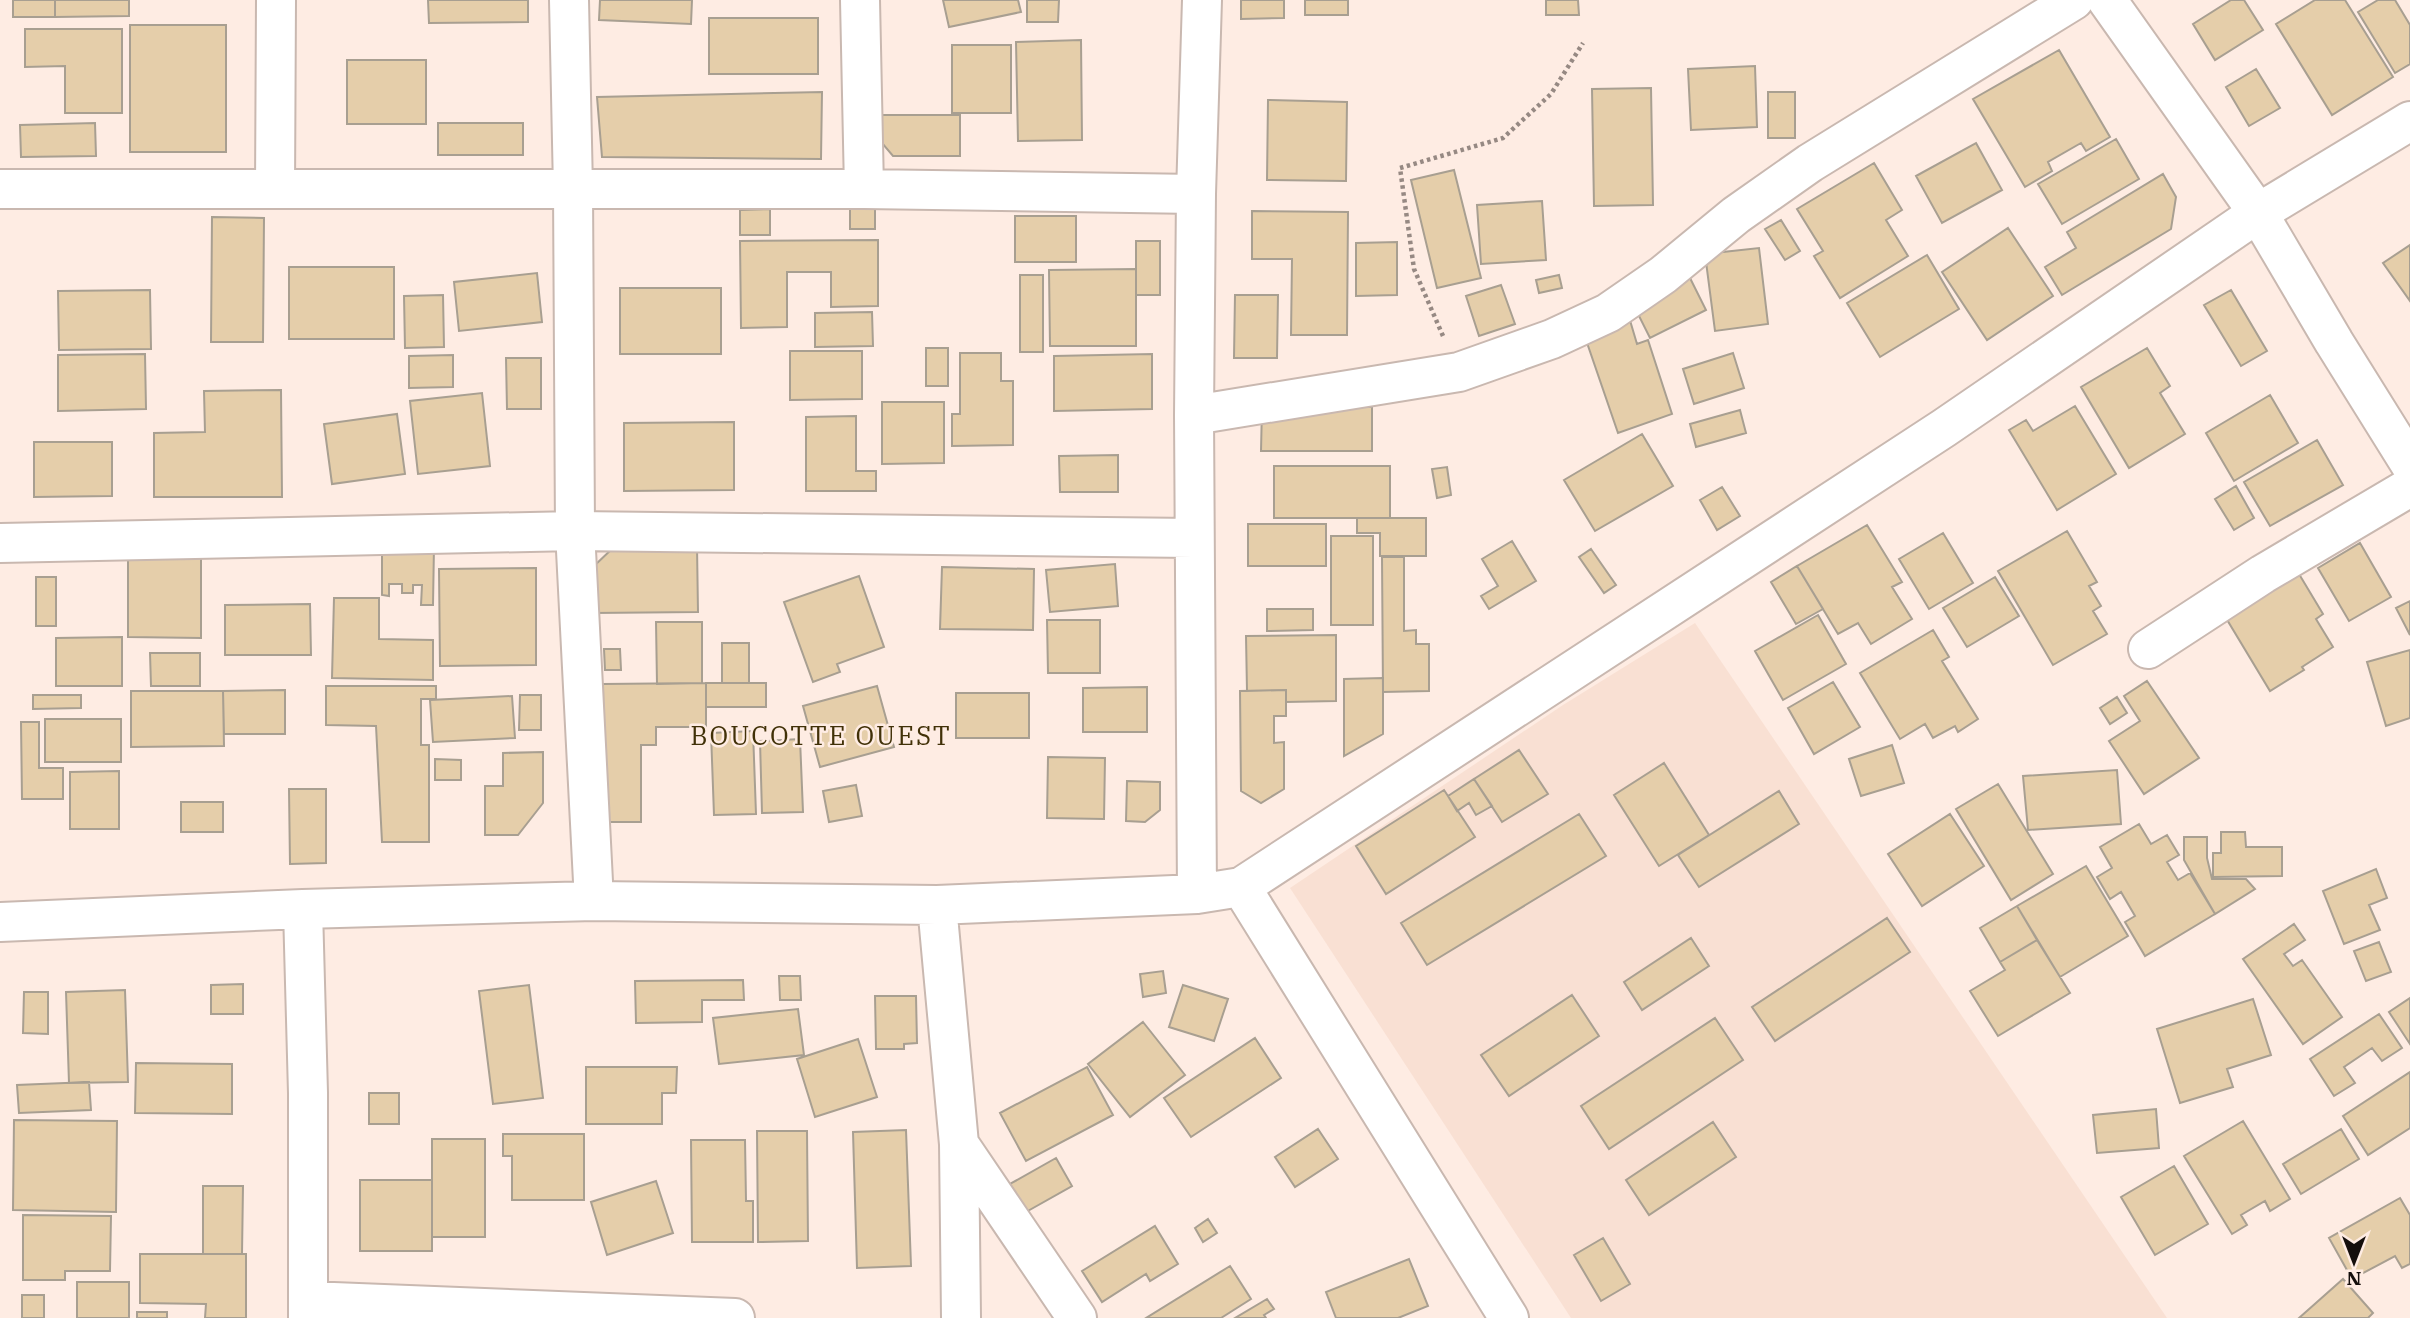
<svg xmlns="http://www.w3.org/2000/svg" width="2410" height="1318" font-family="'IBM Plex Serif',serif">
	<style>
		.built { fill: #f9e0d3 }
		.building { fill: #e5ceaa; stroke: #a89f91; stroke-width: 2 }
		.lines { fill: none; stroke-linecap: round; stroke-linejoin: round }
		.minor-casing { stroke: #c9b8b0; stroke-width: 42 }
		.path { stroke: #968983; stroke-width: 4.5; stroke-dasharray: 3.5 3.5; stroke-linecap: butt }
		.minor { stroke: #fff; stroke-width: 38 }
		.labels { text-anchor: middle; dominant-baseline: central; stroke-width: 5; stroke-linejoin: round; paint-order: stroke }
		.neighbourhood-label { font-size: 26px; letter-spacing: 2px; fill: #413108; stroke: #feece3 }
	</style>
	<rect width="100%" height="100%" fill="#feece3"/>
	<path class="built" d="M1695 623 2167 1318H1571L1290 888 1563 705Z"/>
	<path class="building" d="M13 0H55V17H13Z
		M55 0H129V16L55 17Z
		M428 0H528V22L429 23Z
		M600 0H692L691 24 599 20Z
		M943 0H1018L1021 12 949 27Z
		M1027 0H1059L1058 22H1027Z
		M1241 0H1284V18L1241 19Z
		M1305 0H1348V15H1305Z
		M1546 0H1578L1579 15H1546Z
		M2231 0H2244L2263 30 2215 60 2193 24Z
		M2315 0H2345L2393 77 2332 115 2276 24Z
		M2378 0H2395L2410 25V64L2395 73 2358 12Z
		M709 18H818V74H709Z
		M130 25H226V152H130Z
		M25 29H122V113H65V66L25 67Z
		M1081 40 1082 140 1018 141 1016 42Z
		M952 45H1011V113H952Z
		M2059 50 2110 137 2086 151 2081 143 2048 162 2052 171 2025 187 1973 99Z
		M347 60H426V124H347Z
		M1755 66 1757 127 1691 130 1688 69Z
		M2256 69 2280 108 2249 126 2226 87Z
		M1651 88 1653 205 1594 206 1592 89Z
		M822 92 821 159 602 157 597 97Z
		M1768 92H1795V138H1768Z
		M1268 100 1347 102 1346 181 1267 180Z
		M876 115H960V156H893L876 136Z
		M95 123 96 156 21 157 20 125Z
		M438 123H523V155H438Z
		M2116 139 2139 179 2062 224 2038 184Z
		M1976 143 2002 190 1942 223 1916 176Z
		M1874 163 1902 210 1886 220 1908 256 1840 298 1814 256 1823 251 1797 209Z
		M1454 170 1481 278 1437 288 1411 180Z
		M2163 174 2176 197 2171 229 2062 295 2045 267 2076 248 2067 232Z
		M1542 201 1546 260 1481 264 1477 205Z
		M875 205V229H850V206Z
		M770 209V235H740V210Z
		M1252 211 1348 212 1347 335H1291L1292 259H1252Z
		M1015 216H1076V262H1015Z
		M212 217 264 218 263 342H211Z
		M1781 220 1800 251 1785 260 1765 229Z
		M2008 228 2053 296 1987 340 1942 272Z
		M878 240V306L831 307V272H787V327L741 328 740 241Z
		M1136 241H1160V295H1136Z
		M1397 242V295L1356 296V243Z
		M2410 245V301L2383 263Z
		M1759 248 1768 324 1715 331 1705 254Z
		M1927 255 1959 309 1880 357 1847 303Z
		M289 267H394V339H289Z
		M1136 269V346H1050L1049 270Z
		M537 273 542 322 459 331 454 282Z
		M1688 274 1706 310 1650 338 1632 302Z
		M1020 275H1043V352H1020Z
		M1559 275 1562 288 1539 293 1536 280Z
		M1501 285 1515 324 1479 336 1466 296Z
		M620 288H721V354H620Z
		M150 290 151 349 59 350 58 291Z
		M2231 290 2267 351 2241 366 2204 305Z
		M443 295 444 347 405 348 404 296Z
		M1235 295H1278L1277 358H1234Z
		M872 312 873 346 815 347V313Z
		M1629 317 1637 344 1648 340 1672 414 1618 433 1584 334Z
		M926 348H948V386H926Z
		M2147 348 2170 386 2160 393 2185 434 2129 468 2081 387Z
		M790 351H862V399L790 400Z
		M960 353H1001V381H1013V445L952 446V414H960Z
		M1733 353 1744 388 1694 404 1683 369Z
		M145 354 146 409 58 411V355Z
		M1152 354V409L1054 411V356Z
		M453 355V387L409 388V356Z
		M506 358H541V409H507Z
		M281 390 282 497H154V433L205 432 204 391Z
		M482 393 490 466 418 474 410 401Z
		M2270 395 2298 443 2234 481 2206 433Z
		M882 402H944V463L882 464Z
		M2075 406 2116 474 2057 510 2009 430 2026 420 2033 431Z
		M1262 407H1372V451H1261Z
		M1740 410 1746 433 1696 447 1690 424Z
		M397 414 405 474 332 484 324 424Z
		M856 416V471H876V491H806V417Z
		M734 422V490L624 491V423Z
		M1642 434 1673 486 1595 531 1564 480Z
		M2317 440 2343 485 2270 526 2244 482Z
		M34 442H112V496L34 497Z
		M1118 455V492H1060L1059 456Z
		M1274 466H1390V518H1274Z
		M1447 467 1451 495 1437 498 1432 469Z
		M2236 486 2254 518 2234 530 2215 499Z
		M1722 487 1740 516 1717 530 1700 500Z
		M1357 518H1426V556H1380V533H1357Z
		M1248 524H1326V566H1248Z
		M1867 525 1902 582 1892 587 1912 619 1871 644 1858 623 1838 634 1797 566Z
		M2067 531 2097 582 2089 586 2101 606 2093 611 2107 634 2053 665 1998 571Z
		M1943 533 1973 583 1929 609 1899 559Z
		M1331 536H1373V625H1331Z
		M1512 541 1536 581 1489 609 1481 596 1498 586 1482 559Z
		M2360 543 2391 597 2349 621 2318 568Z
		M382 546H434L433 605H421L422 585H413V593H402V584H389V596L382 595Z
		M615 546H697L698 612 593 613V567Z
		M1591 549 1616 585 1604 593 1579 557Z
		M128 552H201V638L128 637Z
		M1382 557H1404V631L1416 630V644H1429V691L1383 692Z
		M1115 564 1118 606 1050 612 1046 570Z
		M1797 566 1823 609 1796 624 1771 582Z
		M942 567 1034 569 1033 630 940 629Z
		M536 568V665L440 666 439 569Z
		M2299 574 2323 614 2316 619 2333 647 2302 667 2304 670 2270 691 2226 618Z
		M859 576 884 647 837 664 840 672 813 682 784 602Z
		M36 577H56V626H36Z
		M1995 577 2019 616 1967 647 1943 608Z
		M334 598H379V639L433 640V680L332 678Z
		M2410 601V635L2396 608Z
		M310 604 311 655H225V605Z
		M1267 609H1313V630L1267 631Z
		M1818 615 1846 664 1783 700 1755 651Z
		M1047 620H1100V673H1048Z
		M656 622H702V683L657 684Z
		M1933 630 1949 657 1942 661 1978 719 1958 732 1955 726 1933 738 1925 724 1900 739 1860 673Z
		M1336 635V701L1286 702V690L1247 691 1246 636Z
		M122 637V686H56V638Z
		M722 643H749V683H722Z
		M604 649H620L621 670H605Z
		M2410 650V718L2386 726 2367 662Z
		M150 653H200V686H151Z
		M1383 678V734L1344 756V679Z
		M2147 681 2199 758 2144 794 2109 741 2140 721 2124 696Z
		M1833 682 1860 727 1814 754 1788 708Z
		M706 683H766V707H706Z
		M706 683V727H656V745H641V822H604L603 684Z
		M326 686H436V699H421V745H429V842H382L376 726 326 725Z
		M877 686 894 747 820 767 803 706Z
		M1147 687V732H1083V688Z
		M285 690V734H224L223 691Z
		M1286 690V716H1274V743L1284 742V789L1261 803 1241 791 1240 691Z
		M131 691H223L224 746 131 747Z
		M956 693H1029V738H956Z
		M33 695H81V708L33 709Z
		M520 695H541V730H519Z
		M512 696 515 738 433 742 430 700Z
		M2117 697 2127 713 2110 724 2100 708Z
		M45 719H121V762H45Z
		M21 722H39V768H63V799H22Z
		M753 731 756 814 714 815 711 733Z
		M800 739 803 812 762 813 760 741Z
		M1892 745 1904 783 1861 796 1849 759Z
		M1519 750 1548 794 1502 822 1474 779Z
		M543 752V803L518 835H485V786H503V753Z
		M1048 757 1105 758 1104 819 1047 818Z
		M435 759 461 760V780H435Z
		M1664 763 1709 835 1659 866 1614 795Z
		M2117 770 2121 824 2028 830 2023 776Z
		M119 771V829H70V772Z
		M1474 779 1492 806 1476 815 1469 803 1457 811 1448 796Z
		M1127 781 1160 782V810L1145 822 1126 821Z
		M1998 784 2053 874 2011 900 1956 809Z
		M856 785 862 816 829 822 823 791Z
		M289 789H326V863L290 864Z
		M1444 790 1475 837 1386 894 1356 846Z
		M1779 791 1799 824 1699 887 1678 855Z
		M181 802H223V832H181Z
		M1579 814 1606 856 1427 965 1401 923Z
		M1950 814 1984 866 1922 906 1888 854Z
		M2139 824 2151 844 2167 835 2179 855 2167 862 2178 880 2190 873 2215 914 2145 956 2125 922 2135 916 2121 892 2110 899 2097 877 2112 868 2100 847Z
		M2221 832H2245L2246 847H2282V876L2213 877V853H2221Z
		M2184 837H2207V858L2212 879H2246L2255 889 2215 914 2184 860Z
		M2086 866 2128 936 2060 977 2017 906Z
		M2376 869 2387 898 2369 905 2380 930 2344 944 2323 891Z
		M2017 906 2037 940 2000 962 1980 928Z
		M1887 918 1910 952 1775 1041 1752 1007Z
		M2294 924 2305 940 2284 954 2293 966 2302 960 2342 1017 2303 1044 2243 959Z
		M1691 938 1709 966 1642 1010 1624 982Z
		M2037 940 2070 993 1998 1036 1970 991 2005 970 2000 962Z
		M2379 942 2391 972 2366 981 2354 951Z
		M1163 971 1166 993 1143 997 1140 974Z
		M779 976H800L801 1000H780Z
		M743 980 744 1000H702V1022L636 1023 635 981Z
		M243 984V1014H211V985Z
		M529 985 543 1098 493 1104 479 991Z
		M1183 985 1228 999 1214 1041 1169 1027Z
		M125 990 128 1082 69 1083 66 992Z
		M24 992H48V1034L23 1033Z
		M1572 995 1599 1036 1509 1096 1481 1055Z
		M875 996H916L917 1043 904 1044V1049H876Z
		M2410 998V1044L2389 1012Z
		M2253 999 2271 1055 2227 1069 2233 1087 2180 1103 2157 1029Z
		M798 1009 804 1055 719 1064 713 1018Z
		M2379 1014 2402 1048 2382 1061 2372 1048 2344 1067 2355 1083 2334 1096 2310 1059Z
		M1715 1018 1743 1060 1609 1149 1581 1106Z
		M1143 1022 1185 1075 1130 1117 1088 1064Z
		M1255 1038 1281 1078 1191 1137 1164 1098Z
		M858 1039 877 1097 815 1117 797 1059Z
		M136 1063 232 1064V1114L135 1113Z
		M586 1067H677L676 1093H662V1124H586Z
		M1087 1067 1113 1115 1026 1161 1000 1113Z
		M2410 1072V1128L2368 1155 2343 1116Z
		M89 1082 91 1110 19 1113 17 1085Z
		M369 1093H399V1124H369Z
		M2156 1109 2159 1148 2097 1153 2093 1115Z
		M14 1120 117 1121 116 1212 13 1210Z
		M2243 1121 2290 1199 2270 1211 2265 1201 2241 1215 2247 1225 2232 1234 2184 1156Z
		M1713 1122 1736 1157 1649 1215 1626 1180Z
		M1318 1129 1338 1159 1295 1187 1275 1157Z
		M2341 1129 2359 1159 2301 1194 2283 1164Z
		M906 1130 911 1266 857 1268 853 1132Z
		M757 1131H807L808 1241 758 1242Z
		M503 1134H584V1200H512V1156H503Z
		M432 1139H485V1237H432Z
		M691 1140H745L746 1201H753V1242H692Z
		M1056 1158 1072 1186 1026 1212 1010 1184Z
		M2174 1166 2208 1224 2155 1255 2121 1197Z
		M360 1180H432V1251H360Z
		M656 1181 673 1233 607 1255 591 1202Z
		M203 1186H243L242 1254H203Z
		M2400 1198 2410 1215V1264L2402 1268 2395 1256 2352 1279 2329 1238Z
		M23 1215 111 1216 110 1271H65V1280H23Z
		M1208 1219 1217 1233 1203 1242 1195 1228Z
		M1155 1226 1178 1264 1150 1281 1146 1274 1102 1302 1082 1271Z
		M1603 1238 1630 1284 1601 1301 1574 1255Z
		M140 1254H246V1318H205L206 1304 140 1303Z
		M1409 1259 1428 1306 1398 1318H1336L1326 1292Z
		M1230 1266 1251 1299 1221 1318H1146Z
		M2343 1279 2373 1313 2368 1318H2299Z
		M77 1282H129V1318H77Z
		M22 1295H44V1318H22Z
		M1267 1299 1274 1309 1264 1315 1266 1318H1235Z
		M137 1312H167V1318H137Z"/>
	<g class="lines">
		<g class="minor-casing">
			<path id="minor" d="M569 0 573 189 575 531 594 901
				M860 0 864 189
				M2107 0 2258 213 2334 342 2410 464
				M0 189H864L1196 194
				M275 189 276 0
				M1194 415 1459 372 1552 339 1608 313 1663 275 1736 215 1810 163 2074 0
				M0 543 575 531 1193 538
				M2148 649 2263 574 2410 487
				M1241 887 1509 1318
				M1197 894 1194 415 1196 194 1202 0
				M937 905 959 1144 961 1318
				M303 909 308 1093V1318
				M0 922 303 909 594 901 937 905 1197 894 1241 887 1944 428 2258 213 2410 121
				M959 1144 1077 1318
				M308 1301 735 1318"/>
		</g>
		<path class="path" d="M1443 336 1414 269 1400 168 1503 138 1551 94 1583 43"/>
		<use href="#minor" class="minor"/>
	</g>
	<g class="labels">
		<g class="neighbourhood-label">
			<text x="821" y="735">BOUCOTTE OUEST</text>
		</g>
	</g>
	<g transform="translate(2354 1262) rotate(180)" stroke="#feece3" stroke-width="5" paint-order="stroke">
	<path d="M0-5L12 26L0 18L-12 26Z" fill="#140e0c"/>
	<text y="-10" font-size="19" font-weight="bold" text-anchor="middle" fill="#140e0c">N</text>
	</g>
</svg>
